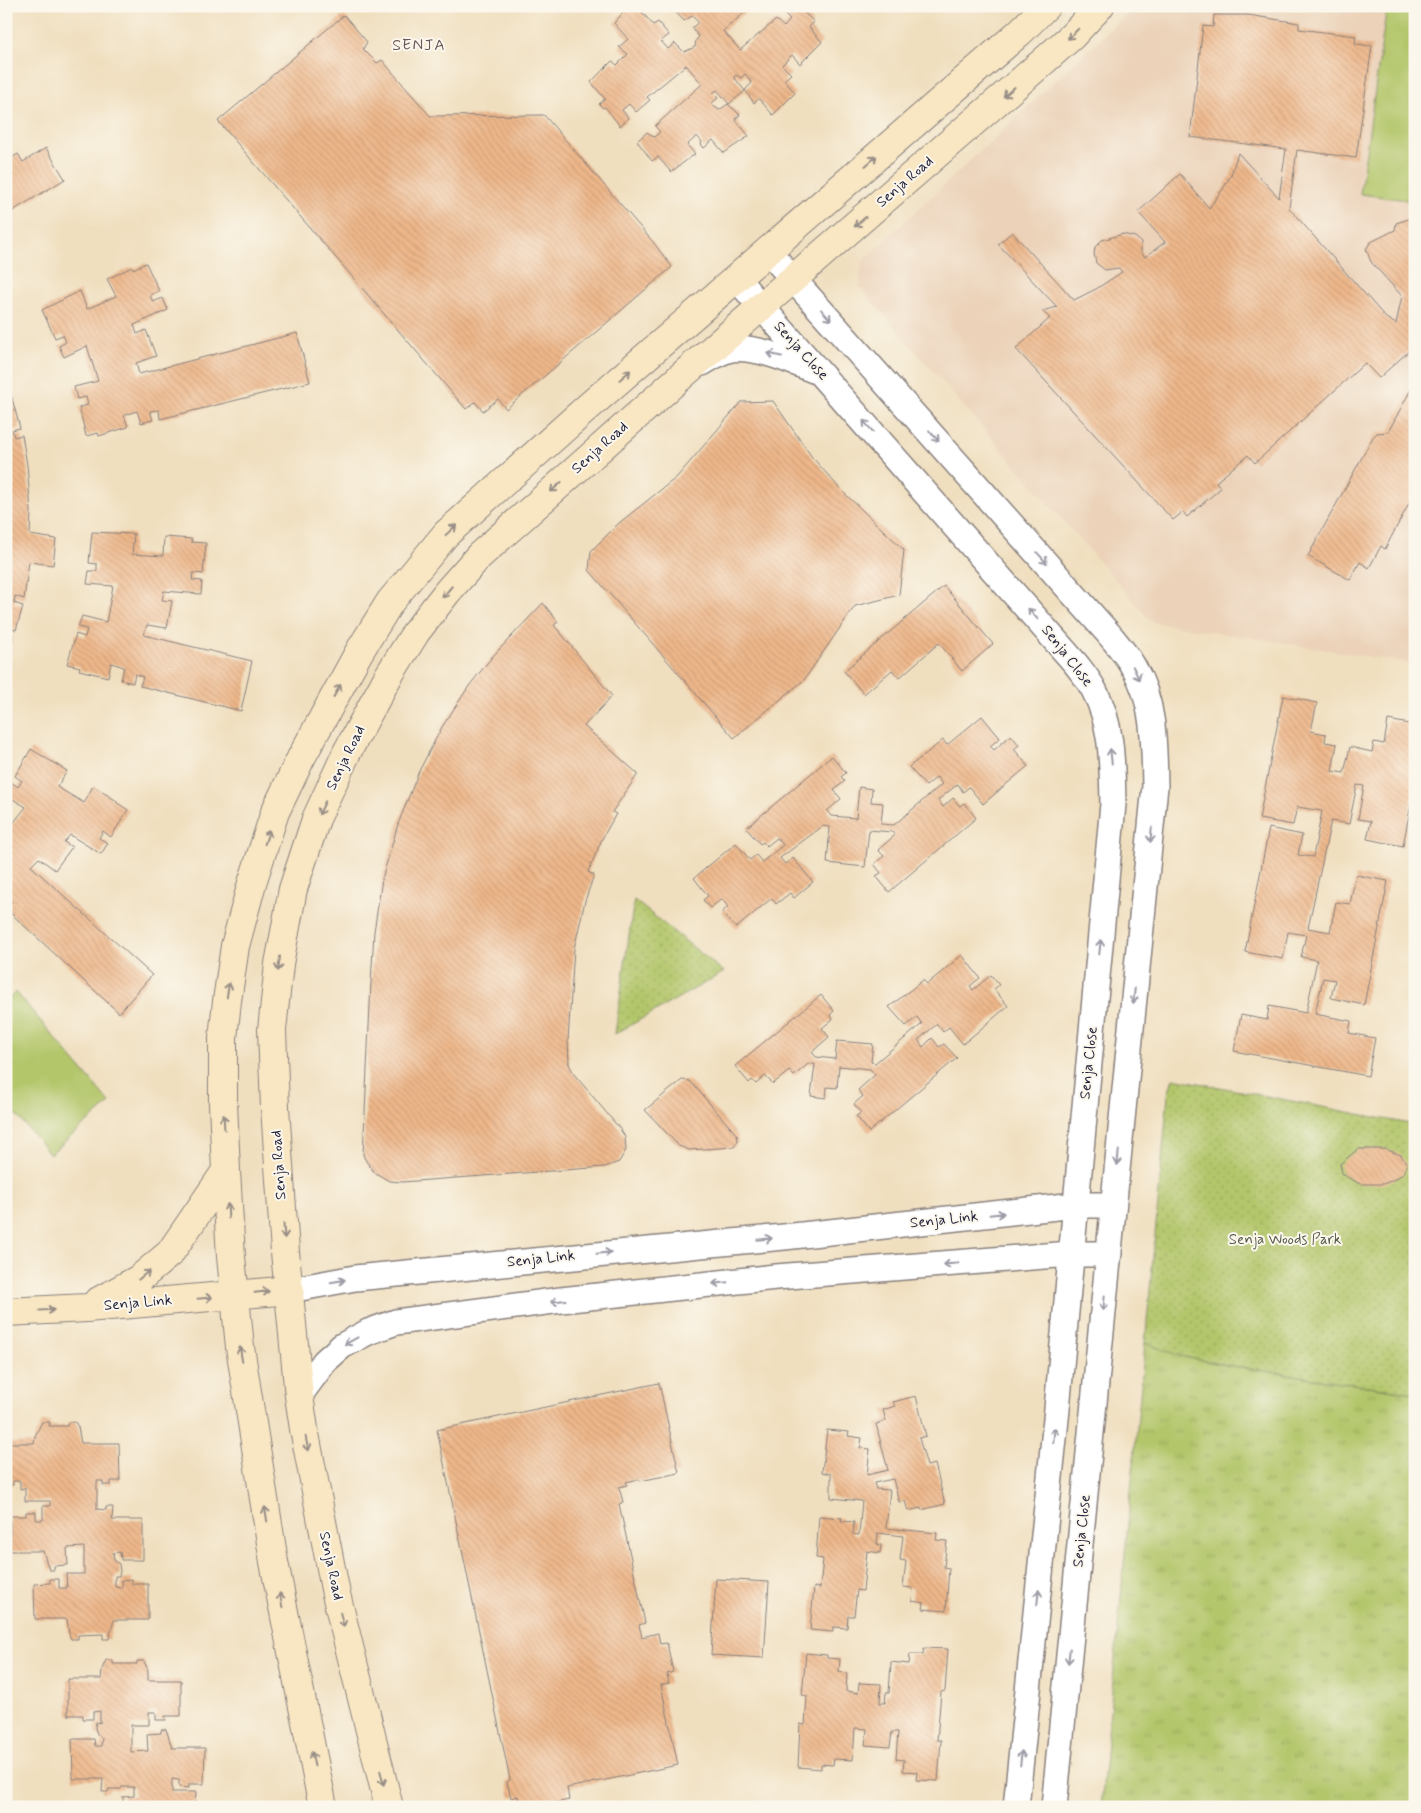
<svg xmlns="http://www.w3.org/2000/svg" width="1421" height="1813" font-family="Mynerve,sans-serif">
	<style>
		.built { fill: #ebd2b8 }
		.grass { fill: url(#grass-tufts); stroke: #6a7452 }
		.park { fill: url(#park-dots); stroke: #6a7452 }
		.pitch { fill: #b3c66a; stroke: #6a7452 }
		.building { fill: url(#building-back-hatch) }
		.lines { fill: none; stroke-linecap: round; stroke-linejoin: round }
		.street-casing { stroke: #89807d; stroke-width: 28 }
		.secondary-casing { stroke: #89807d; stroke-width: 30 }
		.street { stroke: #fff; stroke-width: 25 }
		.secondary { stroke: #f9e7c3; stroke-width: 28 }
		.oneway { stroke: #988e86 }
		.oneway2 { stroke: #9c9ca7 }
		.labels { text-anchor: middle; dominant-baseline: central; stroke-width: 4; stroke-linejoin: round; paint-order: stroke }
		.street-label { font-size: 15px; fill: #22223b; stroke: #fbf7ec }
		.park-label { font-size: 15px; fill: #555b4b; stroke: #fbf7ec }
		.neighbourhood-label { font-size: 16px; letter-spacing: 1px; fill: #695657; stroke: #fbf7ec }
	</style>
	<defs>
		<pattern id="grass-tufts" width="24" height="20" patternUnits="userSpaceOnUse" patternTransform="scale(1.25)"><rect width="24" height="20" fill="#b3c66a"/><path d="M3 7l-1-3M5 7V3M7 7l1-3M15 17l-1-3M17 17v-4M19 17l1-3" fill="none" stroke="#9aaa5d"/></pattern>
		<pattern id="park-dots" width="8" height="8" patternUnits="userSpaceOnUse" patternTransform="scale(1.25)"><rect width="8" height="8" fill="#b3c66a"/><path d="M2 2h.1M6 6h.1" fill="none" stroke="#9aaa5d" stroke-width="1.8" stroke-linecap="round"/></pattern>
		<pattern id="building-back-hatch" width="6" height="6" patternUnits="userSpaceOnUse" patternTransform="scale(1.25)"><rect width="6" height="6" fill="#eeb78a"/><path d="M-1 5l2 2M0 0l6 6M5-1l2 2" fill="none" stroke="#cc9d78"/></pattern>
	</defs>
	<rect width="100%" height="100%" fill="#fbf7ec"/>
	<filter id="ink" filterUnits="userSpaceOnUse"><feTurbulence type="fractalNoise" baseFrequency=".02" numOctaves="2"/><feDisplacementMap in="SourceGraphic" scale="10" xChannelSelector="R" yChannelSelector="G"/><feConvolveMatrix kernelMatrix="1 2 1 2 8 2 1 2 1" color-interpolation-filters="sRGB"/></filter>
	<filter id="wash" filterUnits="userSpaceOnUse"><feTurbulence type="fractalNoise" baseFrequency=".0096" numOctaves="4" result="noise"/><feDisplacementMap in="SourceGraphic" scale="20" xChannelSelector="R" yChannelSelector="G"/><feGaussianBlur stdDeviation="1.12" result="paint"/><feColorMatrix in="noise" values="0 0 0 0 0 0 0 0 0 0 0 0 0 0 0 0 0 1.4 0 .05"/><feComposite in="paint" operator="in"/></filter>
	<g filter="url(#wash)">
		<rect width="100%" height="100%" fill="#f0dfbf"/>
		<path class="built" d="M1135 6H1415V664L1152 622 859 286 862 262Z"/>
		<path class="grass" d="M1145 1343 1184 1357 1232 1366 1415 1393V1795L1411 1807H1101Z"/>
		<path class="park" d="M634 900 724 972 615 1034Z
			M1173 1078 1415 1125V1393L1232 1366 1184 1357 1145 1343 1168 1095Z"/>
		<path class="pitch" d="M1387 6H1415V201L1360 194Z
			M16 992 110 1103 50 1154 6 1103V1001Z"/>
		<g id="blocks">
			<path class="building" d="M629 6H637L653 25 658 22 669 35 661 41 668 49 675 43 684 52 695 47 696 40 699 37 692 28 698 22 692 16 684 21 673 9 675 6H758L753 10 750 8 723 31 740 50 776 20 784 27 790 20 784 14 793 6H797L814 22 809 27 822 42 800 64 792 55 782 65 791 74 784 80 795 93 773 115 759 99 754 103 745 90 752 83 745 74 741 78 736 75 734 77 745 91 729 104 717 90 713 93 718 98 711 104 719 110 728 104 740 115 735 119 749 136 724 153 713 140 704 148 701 144 702 142 697 136 687 145 695 154 671 172 658 157 652 161 637 141 647 132 654 137 660 132 655 126 702 84 686 65 647 97 650 100 636 112 629 104 622 110 629 118 620 126 605 107 603 108 599 104 605 99 591 82 612 61 617 65 628 54 619 47 628 39 614 23Z
				M1240 6H1259V10L1240 7Z
				M344 15 367 42 363 49 377 63 382 60 430 116 544 115 653 242 672 267 506 409 498 399 483 411 475 402 466 409 218 121Z
				M1214 15H1248L1299 23V29L1356 36 1355 44 1372 46 1356 158 1297 150 1289 208 1386 318 1396 324 1402 296 1371 262 1366 249 1371 242 1395 230 1396 223 1415 217V351L1410 350 1379 378 1365 363 1255 463 1248 455 1216 482 1221 488 1187 517 1183 512 1173 520 1016 349 1050 318 1042 311 1057 307 998 244 1012 232 1074 300 1096 289 1122 272 1119 268 1105 270 1096 263 1094 254 1095 247 1102 240 1123 234 1135 237 1141 242V252L1145 257 1165 242 1138 212 1180 174 1209 208 1223 189 1231 175 1238 153 1279 198 1286 149 1190 137 1203 26 1213 27Z
				M46 148 65 179 6 215V161L18 154 23 162Z
				M146 263 159 291 150 295 153 302 163 298 168 310 134 325 137 334 146 330 156 356 136 363 139 374 297 333 310 382 160 419 159 410 150 411 153 420 141 423 137 411 124 415 128 427 99 436 98 433 86 436 79 407 88 405 86 397 77 399 74 387 98 381 87 346 64 357 59 346 66 342 63 335 55 338 42 310 80 291 87 309 116 296 107 279 132 267 133 269Z
				M1415 382V492L1385 549 1381 546 1369 568 1360 562 1350 580 1308 556 1373 437 1377 433 1388 432Z
				M10 391 20 428 12 430 14 437 22 435 27 465 31 511 30 535 56 539 53 565 29 562 24 599 15 596 14 603 23 606 16 630 6 627V392Z
				M773 401 812 457 842 491 904 550 899 595 855 606 804 680 734 738 589 570 591 551 619 523 677 477 741 402Z
				M92 532 134 534 132 554 163 556 164 537 192 539 191 542 206 543 203 574 193 573 192 580 202 581 201 594 164 591 162 600 172 601 167 628 147 625 144 635 252 661 241 711 140 686 143 677 135 674 133 683 121 680 124 667 111 663 108 677 79 670 80 667 67 664 76 634 85 637 87 629 78 627 82 616 106 622 113 586 87 584 89 571H97V564L89 563Z
				M944 586 993 644 962 671 939 643 899 678 892 670 864 694 844 671Z
				M543 603 558 622 554 625 612 696 584 726 638 774 612 812 616 814 603 837 588 872 594 875 585 901 574 949 568 1041 569 1064 574 1074 620 1129 625 1137 626 1150 619 1162 605 1167 402 1182 389 1181 374 1172 366 1161 363 1155 371 983 374 932 382 879 398 824 419 771 442 727 469 686 492 657Z
				M6 635 13 637 6 656Z
				M1283 696 1317 703 1311 731 1326 734 1325 742 1337 744 1332 771 1344 773 1350 747 1372 752 1374 742 1384 744 1388 720 1415 725V784L1403 846 1367 839 1371 821 1358 819 1364 786 1357 785 1349 824 1331 821 1308 928 1330 932 1336 902 1350 904 1356 875 1388 881 1364 1005 1331 998 1335 980 1323 978 1315 1014 1351 1021 1349 1033 1375 1038 1368 1076 1234 1051 1241 1015 1267 1020 1269 1006 1306 1013 1317 960 1301 957 1306 935 1288 932 1283 959 1245 952 1269 828 1302 835 1298 855 1313 857 1322 811 1297 807 1293 825 1259 819Z
				M982 716 1000 738 990 746 994 750 1011 735 1019 745 1014 749 1028 766 983 804 969 787 963 792 958 784 938 800 943 807 953 798 960 806 964 803 976 818 889 892 876 876 881 873 874 864 884 856 878 850 895 835 892 832 869 830 865 867 827 863 830 827 823 826 780 858 785 864 793 858 813 882 794 898 790 893 776 904 772 898 736 928 722 912 728 907 722 899 710 908 703 900 708 896 694 878 736 843 750 860 756 855 762 862 783 845 777 838 767 846 763 842 760 844 746 828 832 756 846 773 841 777 845 781 834 790 841 799 827 811 831 816 856 818 859 787 872 789 871 802 883 803 881 824 894 825 942 784 937 777 926 786 909 767 943 740 947 745Z
				M31 749 67 771 57 787 84 803 93 786 117 801 116 802 128 810 111 837 103 831 99 838 108 843 101 854 70 835 64 842 72 847 55 870 39 858 31 866 152 975 119 1013 6 909 12 902 6 896V832L26 807 6 795V790L11 782 18 787 22 781 15 776Z
				M962 955 980 978 970 986 973 990 991 975 999 985 994 989 1008 1006 963 1044 949 1027 943 1032 937 1024 918 1040 923 1047 932 1038 939 1047 944 1044 957 1058 869 1132 856 1116 861 1113 854 1104 863 1096 858 1090 875 1075 870 1069 839 1066 837 1088 827 1087 826 1098 811 1096 815 1064H808L794 1076 789 1071 773 1084 765 1076 756 1084 752 1080 749 1083 735 1066 821 995 834 1011 830 1015 833 1019 822 1028 829 1037 812 1052 816 1057 835 1059 837 1041 873 1044 871 1062 875 1063 922 1024 917 1017 906 1026 889 1007 923 980 927 984Z
				M682 1080 690 1081 737 1135 738 1141 734 1147 689 1150 679 1146 645 1110Z
				M1358 1149H1385L1401 1155 1407 1164 1403 1174 1393 1180 1383 1184H1360L1347 1177 1342 1173 1340 1164Z
				M659 1383 679 1473 640 1481 639 1479 626 1482 627 1485 619 1487 623 1502 619 1504 645 1623 639 1625 642 1637 658 1633 660 1644 667 1643 673 1672 667 1674 669 1683 661 1685 678 1765 567 1788 569 1800 536 1807H520L518 1796 511 1798 507 1782 510 1780 437 1430Z
				M916 1396 926 1436 919 1438 927 1466 935 1464 945 1504 921 1510V1508L908 1511 905 1501 899 1502 893 1479 874 1483 876 1489 890 1490 886 1528 937 1533 936 1540 947 1541 944 1567 949 1568 946 1611 923 1609 924 1603 912 1601 913 1588 903 1587 906 1561 900 1560 903 1536 878 1533 877 1544 881 1545 880 1553 867 1551 863 1591 857 1590 854 1616H848L847 1628 833 1627V1632L810 1630 814 1587 820 1588 823 1559 816 1558 819 1516 842 1518 841 1521 854 1522 853 1534 859 1535 862 1501 831 1498V1474L822 1472 827 1430 849 1432 848 1436 862 1438 860 1448 870 1449 867 1475 888 1470 876 1424 886 1421 883 1410 895 1406 893 1402Z
				M42 1422H50L49 1426H67L68 1422H75L78 1427 81 1443H119L120 1481H111V1485H103V1481H97V1509L106 1510V1507H113L112 1520H143V1560H121L120 1552 113 1553 114 1560 119 1564 120 1571 119 1576H115V1587L122 1588V1580L132 1579V1584H148V1620H114L109 1639H103V1634L78 1635V1639H71L69 1634 67 1619H35L34 1584 50 1583V1579H59V1588H67L66 1574H84V1547L67 1548 68 1565 54 1566V1570H49L43 1551H10V1516H26V1512H36V1520H43V1506H50V1501H25V1488L20 1489V1481H13V1485H6V1443H34L35 1436Z
				M716 1579 769 1582 764 1658 711 1655Z
				M924 1648 948 1649 945 1691 941 1692 937 1740H941L938 1781 916 1780 917 1772 903 1771 904 1760 896 1759 898 1732H892L890 1747 865 1745 867 1729 855 1728 853 1760 834 1759 833 1765 821 1764V1769L798 1767 800 1724 805 1725 807 1696 802 1695 806 1653 827 1655V1658L840 1659 839 1672 847 1673 846 1691 858 1693 859 1683 881 1684 880 1703H885L886 1693H889L891 1662 909 1664 910 1654H923Z
				M106 1660H113V1664H137V1661H144L148 1670V1680H181V1716H165L166 1720H156V1712H149V1725H131V1752L148 1751 147 1734 161 1733V1730L166 1729 172 1748H205L204 1784H189V1788L179 1787V1780L172 1779V1792H196L195 1807H123V1797L134 1796V1787H122L121 1789H109L108 1792H102L103 1779H73L72 1739H94L95 1746H101L102 1738 97 1734 95 1728 96 1722 100 1723V1711L93 1712V1719H83V1715H68V1679H101L102 1669Z"/>
		</g>
	</g>
	<g filter="url(#ink)">
		<use href="#blocks" fill-opacity="0" stroke="#89807d" stroke-width="1"/>
		<g class="lines">
			<g class="street-casing">
				<path id="street" d="M768 251 1108 633C1117 644 1127 655 1134 668 1155 702 1154 747 1155 786L1054 1807
					M736 278 1076 664C1082 672 1089 680 1094 690 1113 725 1112 765 1113 804L1057 1409 1016 1807
					M702 363C711 358 721 351 731 349 755 345 793 362 816 371
					M290 1290 355 1278 784 1237 1075 1205H1113
					M299 1396 325 1361 342 1346 368 1332 396 1322 561 1300 776 1277 1070 1254H1109"/>
			</g>
			<g class="secondary-casing">
				<path id="secondary" d="M97 1302 139 1279 170 1253 226 1171
					M6 1312 87 1308 290 1290
					M323 1807 274 1562 240 1347 231 1257 226 1171 223 1103V1038L227 1001 235 946 252 883 275 812 301 758 359 652 390 602 446 534 588 407 1020 32 1046 6
					M389 1807 336 1594 304 1429 299 1396 285 1252 275 1108 272 1030 279 964 293 889 316 819 347 752 389 675 416 632 448 591 479 556 686 372 1045 60 1072 36 1100 6"/>
			</g>
			<use href="#street" class="street"/>
			<use href="#secondary" class="secondary"/>
		</g>
		<defs><path id="oneway-shaft" d="M-6 0H5M1.5-3L5.5 0L1.5 3" fill="none" stroke-width="1.6" stroke-linecap="round" stroke-linejoin="round" transform="scale(1.25)"/></defs>
		<g class="oneway">
			<use href="#oneway-shaft" transform="translate(1073 34) rotate(135)"/>
			<use href="#oneway-shaft" transform="translate(1009 92) rotate(139)"/>
			<use href="#oneway-shaft" transform="translate(871 161) rotate(-41)"/>
			<use href="#oneway-shaft" transform="translate(860 222) rotate(139)"/>
			<use href="#oneway-shaft" transform="translate(625 375) rotate(-41)"/>
			<use href="#oneway-shaft" transform="translate(556 487) rotate(138)"/>
			<use href="#oneway-shaft" transform="translate(451 530) rotate(-43)"/>
			<use href="#oneway-shaft" transform="translate(447 592) rotate(130)"/>
			<use href="#oneway-shaft" transform="translate(337 691) rotate(-61)"/>
			<use href="#oneway-shaft" transform="translate(322 808) rotate(115)"/>
			<use href="#oneway-shaft" transform="translate(267 837) rotate(-72)"/>
			<use href="#oneway-shaft" transform="translate(279 964) rotate(98)"/>
			<use href="#oneway-shaft" transform="translate(228 990) rotate(-81)"/>
			<use href="#oneway-shaft" transform="translate(224 1122) rotate(-93)"/>
			<use href="#oneway-shaft" transform="translate(228 1211) rotate(-93)"/>
			<use href="#oneway-shaft" transform="translate(284 1231) rotate(86)"/>
			<use href="#oneway-shaft" transform="translate(144 1275) rotate(-39)"/>
			<use href="#oneway-shaft" transform="translate(262 1292) rotate(-6)"/>
			<use href="#oneway-shaft" transform="translate(205 1298) rotate(-5)"/>
			<use href="#oneway-shaft" transform="translate(47 1310) rotate(-3)"/>
			<use href="#oneway-shaft" transform="translate(241 1354) rotate(-99)"/>
			<use href="#oneway-shaft" transform="translate(307 1444) rotate(79)"/>
			<use href="#oneway-shaft" transform="translate(266 1514) rotate(-99)"/>
			<use href="#oneway-shaft" transform="translate(281 1600) rotate(-101)"/>
			<use href="#oneway-shaft" transform="translate(342 1620) rotate(76)"/>
			<use href="#oneway-shaft" transform="translate(313 1759) rotate(-101)"/>
			<use href="#oneway-shaft" transform="translate(382 1778) rotate(76)"/>
		</g>
		<g class="oneway2">
			<use href="#oneway-shaft" transform="translate(826 315) rotate(48)"/>
			<use href="#oneway-shaft" transform="translate(775 355) rotate(-167)"/>
			<use href="#oneway-shaft" transform="translate(868 426) rotate(-131)"/>
			<use href="#oneway-shaft" transform="translate(934 436) rotate(48)"/>
			<use href="#oneway-shaft" transform="translate(1042 558) rotate(48)"/>
			<use href="#oneway-shaft" transform="translate(1033 614) rotate(-131)"/>
			<use href="#oneway-shaft" transform="translate(1136 673) rotate(65)"/>
			<use href="#oneway-shaft" transform="translate(1111 756) rotate(-96)"/>
			<use href="#oneway-shaft" transform="translate(1151 835) rotate(96)"/>
			<use href="#oneway-shaft" transform="translate(1100 947) rotate(-84)"/>
			<use href="#oneway-shaft" transform="translate(1134 996) rotate(96)"/>
			<use href="#oneway-shaft" transform="translate(1118 1158) rotate(96)"/>
			<use href="#oneway-shaft" transform="translate(997 1214) rotate(-6)"/>
			<use href="#oneway-shaft" transform="translate(765 1239) rotate(-6)"/>
			<use href="#oneway-shaft" transform="translate(604 1253) rotate(-6)"/>
			<use href="#oneway-shaft" transform="translate(951 1264) rotate(175)"/>
			<use href="#oneway-shaft" transform="translate(338 1281) rotate(-10)"/>
			<use href="#oneway-shaft" transform="translate(720 1283) rotate(174)"/>
			<use href="#oneway-shaft" transform="translate(558 1301) rotate(173)"/>
			<use href="#oneway-shaft" transform="translate(1104 1303) rotate(95)"/>
			<use href="#oneway-shaft" transform="translate(351 1341) rotate(151)"/>
			<use href="#oneway-shaft" transform="translate(1054 1435) rotate(-84)"/>
			<use href="#oneway-shaft" transform="translate(1038 1597) rotate(-84)"/>
			<use href="#oneway-shaft" transform="translate(1069 1656) rotate(96)"/>
			<use href="#oneway-shaft" transform="translate(1021 1758) rotate(-84)"/>
		</g>
	</g>
	<g class="labels">
		<g class="street-label">
			<text transform="translate(905 182) rotate(-41)">Senja Road</text>
			<text transform="translate(801 351) rotate(48)">Senja Close</text>
			<text transform="translate(600 448) rotate(-42)">Senja Road</text>
			<text transform="translate(1067 656) rotate(52)">Senja Close</text>
			<text transform="translate(346 758) rotate(-64)">Senja Road</text>
			<text transform="translate(1089 1063) rotate(-84)">Senja Close</text>
			<text transform="translate(279 1165) rotate(-94)">Senja Road</text>
			<text transform="translate(944 1220) rotate(-6)">Senja Link</text>
			<text transform="translate(541 1259) rotate(-6)">Senja Link</text>
			<text transform="translate(138 1303) rotate(-5)">Senja Link</text>
			<text transform="translate(1082 1531) rotate(-84)">Senja Close</text>
			<text transform="translate(331 1566) rotate(78)">Senja Road</text>
		</g>
		<g class="park-label">
			<text x="1285" y="1240">Senja Woods Park</text>
		</g>
		<g class="neighbourhood-label">
			<text x="419" y="45">SENJA</text>
		</g>
	</g>
	<rect width="1421" height="1813" fill="none" stroke="#fbf7ec" stroke-width="25"/>
</svg>
